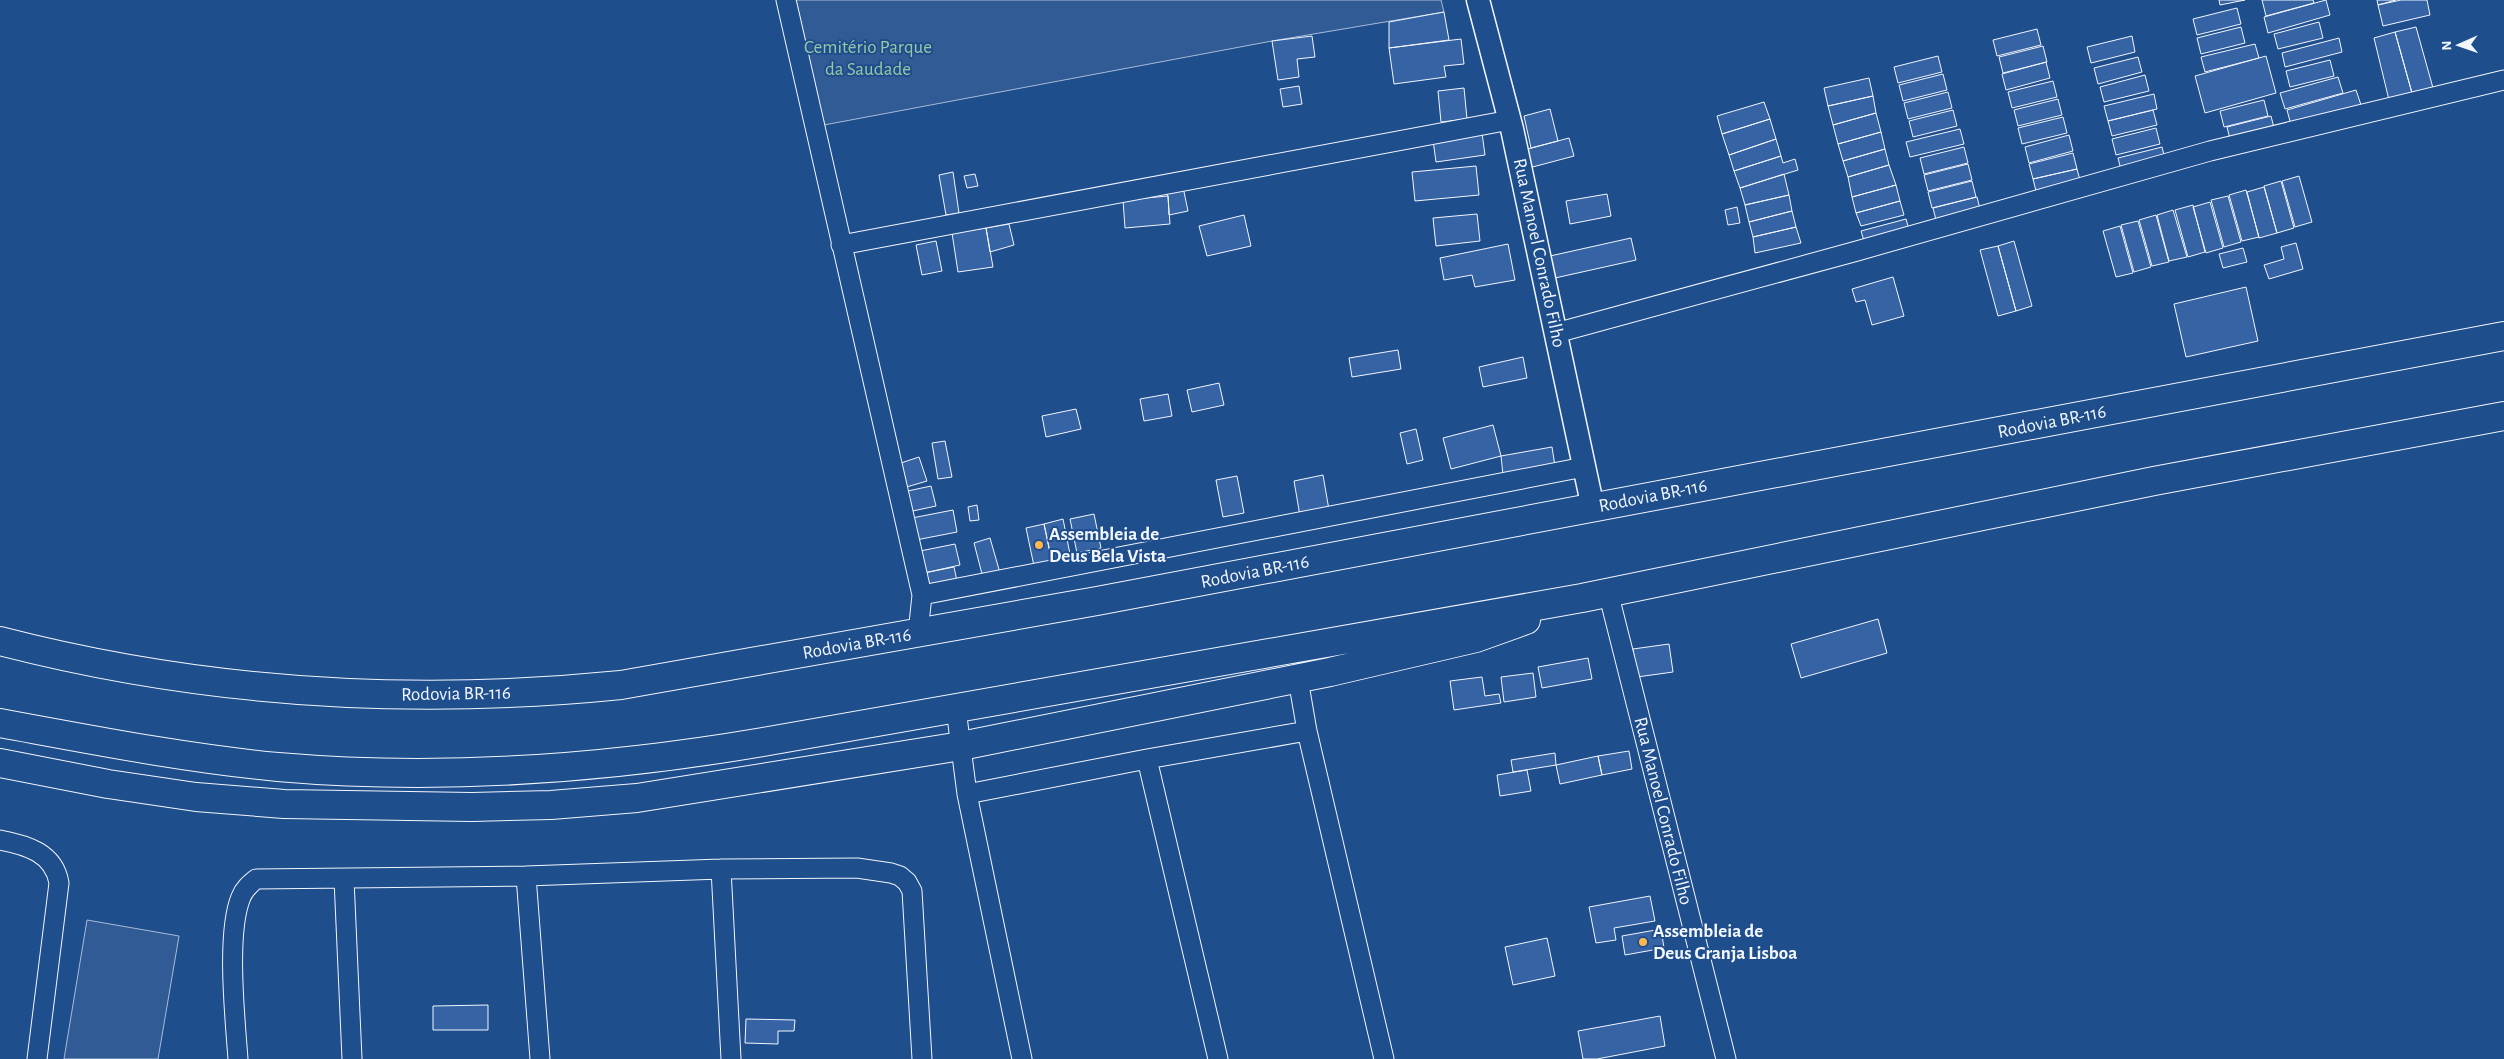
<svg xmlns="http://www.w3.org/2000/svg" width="2504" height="1059" font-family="'Alegreya Sans',sans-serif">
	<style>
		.built { fill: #305b95; stroke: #a8bbd7 }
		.building { fill: #3563a3; stroke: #f2f6ff }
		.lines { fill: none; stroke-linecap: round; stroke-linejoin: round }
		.minor-casing { stroke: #f2f6ff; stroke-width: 21 }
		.tertiary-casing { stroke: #f2f6ff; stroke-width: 25 }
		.trunk-casing { stroke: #f2f6ff; stroke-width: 30 }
		.minor { stroke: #1f4e8c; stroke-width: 19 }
		.tertiary { stroke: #1f4e8c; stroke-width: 22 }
		.trunk { stroke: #1f4e8c; stroke-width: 28 }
		.poi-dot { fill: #ffb74d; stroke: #1f4e8c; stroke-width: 2 }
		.labels { text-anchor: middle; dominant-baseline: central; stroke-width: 4; stroke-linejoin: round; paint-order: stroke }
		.park-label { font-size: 19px; fill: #97c8a6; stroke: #1f4e8c }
		.street-label { font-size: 19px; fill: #f2f6ff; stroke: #1f4e8c }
		.poi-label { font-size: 19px; font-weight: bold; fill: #f2f6ff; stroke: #1f4e8c; text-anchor: start }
	</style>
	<rect width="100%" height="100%" fill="#1f4e8c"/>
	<path class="built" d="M796 0H1441L1444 12 1272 41 824 125Z
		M87 920 179 936 158 1059H64Z"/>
	<path class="building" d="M2219 0H2245L2220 5Z
		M2262 0H2313L2314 3 2266 16Z
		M2326 0 2330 15 2268 33 2264 17Z
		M2377 0H2396L2378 5Z
		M2401 0H2427L2430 15 2383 26 2378 5Z
		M2237 8 2241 24 2197 35 2193 19Z
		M1444 12 1449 40 1389 48V22Z
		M2319 22 2323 38 2278 49 2274 34Z
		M2241 27 2245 43 2201 54 2197 38Z
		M2416 27 2433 88 2412 93 2395 32Z
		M2037 29 2041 45 1997 56 1993 40Z
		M2395 32 2412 93 2389 100 2374 38Z
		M1312 36 1315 57 1297 59 1299 77 1278 80 1272 41Z
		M2132 36 2135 52 2091 63 2087 47Z
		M2339 38 2342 52 2285 67 2282 53Z
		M1461 39 1464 64 1444 66 1446 77 1394 84 1389 48Z
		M2255 44 2259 58 2205 72 2201 57Z
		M2043 46 2047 62 2003 73 1999 57Z
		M1938 56 1942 72 1898 83 1894 67Z
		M2266 56 2276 93 2205 113 2195 76Z
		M2138 57 2142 72 2098 84 2094 68Z
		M2330 60 2334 76 2290 87 2286 71Z
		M2046 62 2050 78 2006 90 2002 74Z
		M1943 74 1947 90 1903 101 1899 85Z
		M2145 75 2149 91 2104 102 2100 87Z
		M2338 77 2343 93 2285 109 2280 93Z
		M1869 78 1873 96 1828 106 1824 88Z
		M2053 81 2057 97 2012 108 2008 92Z
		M1299 86 1302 104 1283 107 1280 89Z
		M1464 88 1467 119 1441 122 1438 91Z
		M2356 90 2361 105 2291 125 2287 110Z
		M1948 92 1952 108 1908 119 1904 103Z
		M2154 94 2157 109 2108 121 2104 106Z
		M1873 96 1876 113 1833 125 1828 106Z
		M2058 99 2062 115 2018 126 2014 110Z
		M2264 100 2268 116 2224 127 2220 111Z
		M1764 102 1770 119 1722 134 1717 116Z
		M1550 109 1558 141 1531 148 1524 116Z
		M1953 110 1957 126 1913 137 1909 121Z
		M2153 110 2157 125 2112 136 2108 121Z
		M1876 113 1881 132 1838 144 1833 125Z
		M2271 116 2275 132 2231 143 2227 127Z
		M2063 117 2067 133 2022 144 2018 128Z
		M1770 119 1776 139 1729 155 1722 134Z
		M2156 128 2160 144 2116 155 2112 139Z
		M1960 129 1964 144 1910 157 1906 142Z
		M1881 132 1885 149 1843 161 1838 144Z
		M1482 133 1485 155 1436 162 1433 140Z
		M2069 135 2073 151 2029 163 2025 147Z
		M1569 138 1574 156 1525 169 1524 150Z
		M1776 139 1781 156 1734 171 1729 155Z
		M1964 147 1968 163 1924 174 1920 158Z
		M2162 147 2166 163 2122 174 2118 158Z
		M1885 149 1889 165 1848 177 1843 161Z
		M2073 153 2077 169 2033 179 2029 164Z
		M1781 156 1783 163 1795 159 1798 170 1740 188 1734 171Z
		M1968 164 1972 180 1928 191 1924 175Z
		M1889 165 1896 185 1852 197 1848 177Z
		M1476 166 1479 195 1415 201 1412 172Z
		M2077 169 2081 184 2037 195 2033 179Z
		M953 172 959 213 946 215 939 175Z
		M975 174 978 186 967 188 964 176Z
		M1784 174 1789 195 1745 205 1740 188Z
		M2299 176 2312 222 2295 227 2282 181Z
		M1972 181 1976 197 1932 208 1928 192Z
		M2281 181 2294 228 2277 233 2264 186Z
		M1896 185 1900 201 1856 213 1852 197Z
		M1183 187 1188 211 1169 215 1168 196 1164 190Z
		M2264 187 2277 233 2259 238 2247 192Z
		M2246 190 2259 237 2242 241 2229 195Z
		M1607 194 1611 216 1570 224 1566 201Z
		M1789 195 1792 211 1749 222 1745 205Z
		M1168 196 1170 224 1125 228 1123 200Z
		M2228 196 2241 242 2224 247 2211 200Z
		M1977 197 1981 213 1937 224 1933 208Z
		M1900 201 1904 215 1861 226 1856 213Z
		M2210 202 2223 248 2206 253 2193 207Z
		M2193 205 2205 252 2188 257 2175 210Z
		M1737 207 1740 223 1728 225 1725 210Z
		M2173 210 2187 257 2169 261 2157 215Z
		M1792 211 1796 227 1753 237 1749 222Z
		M1477 214 1480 241 1436 246 1433 218Z
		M1244 215 1251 246 1207 256 1199 226Z
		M2156 215 2169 262 2152 266 2139 220Z
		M1906 219 1910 233 1865 244 1861 231Z
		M2138 221 2151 267 2134 272 2121 225Z
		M1009 224 1014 245 990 252 986 228Z
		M2120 226 2133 273 2116 277 2103 231Z
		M1796 227 1801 243 1755 253 1753 237Z
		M986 228 993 267 958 272 952 233Z
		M1631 238 1636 260 1555 278 1550 256Z
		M936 241 942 271 922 275 916 245Z
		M2014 241 2032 306 2016 311 1998 246Z
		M2296 243 2303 269 2269 279 2264 265 2284 259 2281 247Z
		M1508 244 1515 280 1475 287 1472 275 1444 280 1440 258Z
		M1998 246 2016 311 1998 316 1980 250Z
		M2243 248 2247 262 2223 268 2219 254Z
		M1893 277 1904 316 1872 325 1865 300 1856 302 1852 289Z
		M2246 287 2258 341 2186 357 2174 304Z
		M1398 350 1401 369 1352 377 1349 358Z
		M1523 357 1527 378 1483 387 1479 367Z
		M1219 383 1224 405 1192 412 1187 390Z
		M1168 394 1172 416 1144 421 1140 399Z
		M1076 409 1081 429 1046 437 1042 416Z
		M1493 425 1501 456 1451 469 1443 438Z
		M1416 429 1423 460 1407 464 1400 433Z
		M945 441 952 477 938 479 932 443Z
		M1552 447 1555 466 1503 475 1501 456Z
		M919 457 927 481 903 488 895 465Z
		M1323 475 1329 510 1300 516 1294 481Z
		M1237 476 1244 513 1223 517 1216 480Z
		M931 486 936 506 908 512 903 492Z
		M977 505 979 520 970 521 968 507Z
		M953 510 957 532 916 540 912 518Z
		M1094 514 1101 548 1077 553 1070 519Z
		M1063 519 1071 559 1052 562 1044 524Z
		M1044 524 1052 562 1034 566 1026 528Z
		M990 538 1000 573 983 578 974 543Z
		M955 544 960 565 924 573 920 551Z
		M954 567 957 581 927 587 924 573Z
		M1878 619 1887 653 1801 678 1791 644Z
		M1669 644 1673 672 1637 677 1633 649Z
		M1588 658 1592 679 1542 688 1538 667Z
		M1533 673 1536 697 1504 702 1501 677Z
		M1482 677 1485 696 1499 694 1501 703 1454 710 1450 681Z
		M1629 751 1632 769 1602 775 1598 756Z
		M1555 753 1556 765 1513 772 1511 760Z
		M1598 756 1602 775 1560 784 1556 765Z
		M1527 770 1531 791 1500 796 1497 775Z
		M1650 896 1655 921 1614 928 1616 940 1596 943 1589 907Z
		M1661 929 1664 948 1625 955 1622 936Z
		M1547 938 1555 976 1513 985 1505 947Z
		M488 1005V1030H433V1006Z
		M1660 1016 1665 1046 1597 1059H1583L1578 1031Z
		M746 1019 795 1020 794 1031H778V1044L745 1043Z"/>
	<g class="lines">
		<g class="minor-casing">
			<path id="minor" d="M786 0 922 595 918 633
				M841 245 1510 120
				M1556 333 1857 251 2210 151 2504 80
				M1608 592 1726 1059
				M922 595 1584 467
				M1298 679 1307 731 1384 1059
				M956 709 967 794 1022 1059
				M1147 759 1218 1059
				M967 794 1147 759 1307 731
				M0 840C27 845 54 853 59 883L37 1059
				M721 869 731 1059
				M526 876 540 1059
				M344 879 352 1059
				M238 1059C235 1018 226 933 241 897 244 889 250 884 256 879L526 876 721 869 857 868 891 873 900 876 907 882 912 891 922 1059"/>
		</g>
		<g class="tertiary-casing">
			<path id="tertiary" d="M1478 0 1512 129 1593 508"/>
		</g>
		<g class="trunk-casing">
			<path id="trunk" d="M0 641C205 694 411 706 621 685L1097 601 2504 336
				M0 723C93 740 184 758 278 767 439 781 604 769 763 742L1582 598 2154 481 2504 416
				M0 763 108 784 196 797 284 804 472 807 551 805 637 798 961 746 1330 672 1476 638 1526 620"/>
		</g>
		<use href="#minor" class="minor"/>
		<use href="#tertiary" class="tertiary"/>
		<use href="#trunk" class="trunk"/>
	</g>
	<g class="poi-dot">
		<circle cx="1039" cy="545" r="5"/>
		<circle cx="1643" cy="942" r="5"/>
	</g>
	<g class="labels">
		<g class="park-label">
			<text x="868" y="47">Cemitério Parque<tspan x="868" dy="22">da Saudade</tspan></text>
		</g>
		<g class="street-label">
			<text transform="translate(1539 253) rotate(78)">Rua Manoel Conrado Filho</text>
			<text transform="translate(2052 422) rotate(-11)">Rodovia BR-116</text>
			<text transform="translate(1653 496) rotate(-11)">Rodovia BR-116</text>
			<text transform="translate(1255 572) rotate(-11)">Rodovia BR-116</text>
			<text transform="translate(857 644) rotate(-10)">Rodovia BR-116</text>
			<text transform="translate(456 694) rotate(-1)">Rodovia BR-116</text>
			<text transform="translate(1663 811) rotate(76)">Rua Manoel Conrado Filho</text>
		</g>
		<g class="poi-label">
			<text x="1049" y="534">Assembleia de<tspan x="1049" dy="22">Deus Bela Vista</tspan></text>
			<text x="1653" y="931">Assembleia de<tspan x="1653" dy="22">Deus Granja Lisboa</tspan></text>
		</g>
	</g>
	<g transform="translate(2459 45) rotate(268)" stroke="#1f4e8c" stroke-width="4" paint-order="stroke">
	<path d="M0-4L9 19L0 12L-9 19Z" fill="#f2f6ff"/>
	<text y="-8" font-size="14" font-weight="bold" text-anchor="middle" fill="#f2f6ff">N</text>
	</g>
</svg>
